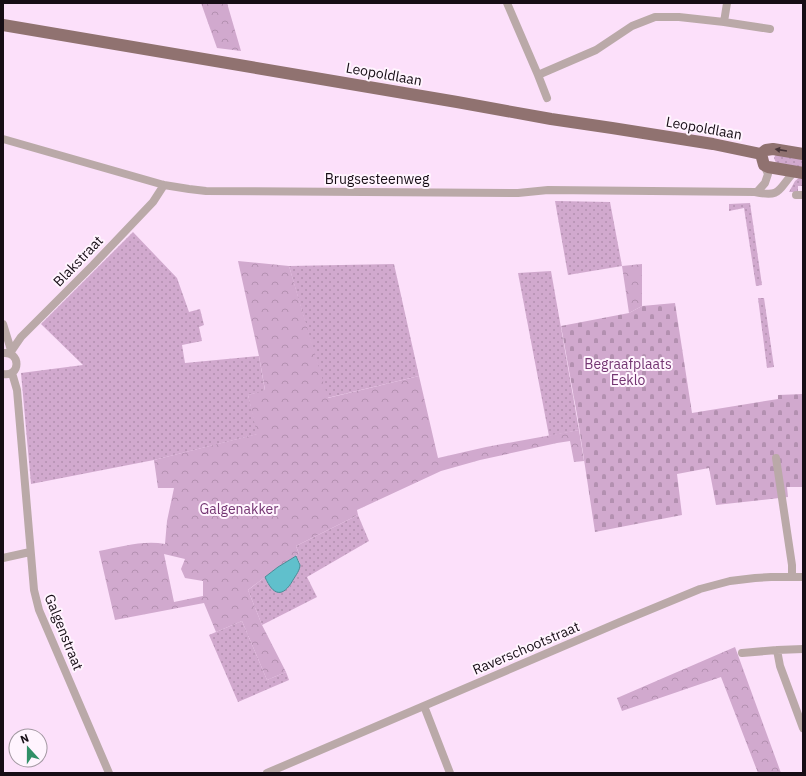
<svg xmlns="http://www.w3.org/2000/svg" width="806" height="776" font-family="'IBM Plex Sans',sans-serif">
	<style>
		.grass { fill: url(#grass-dots) }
		.forest { fill: url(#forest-crowns); fill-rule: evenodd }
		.cemetery { fill: url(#cemetery-stones) }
		.water { fill: #60c0cc; stroke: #4a8a95 }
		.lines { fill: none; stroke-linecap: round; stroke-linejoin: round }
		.minor { stroke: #baa9a8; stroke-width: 8 }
		.primary { stroke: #907270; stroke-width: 12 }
		.oneway { fill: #473539 }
		.labels { text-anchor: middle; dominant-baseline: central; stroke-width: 4; stroke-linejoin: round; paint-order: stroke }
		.street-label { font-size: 14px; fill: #160d15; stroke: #fff4fe }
		.park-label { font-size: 14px; fill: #743572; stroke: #fff4fe }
	</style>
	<defs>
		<pattern id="grass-dots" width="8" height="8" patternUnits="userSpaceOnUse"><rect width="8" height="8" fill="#d1a9ce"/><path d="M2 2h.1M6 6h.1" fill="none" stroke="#b390b0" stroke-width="1.8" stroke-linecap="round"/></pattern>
		<pattern id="forest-crowns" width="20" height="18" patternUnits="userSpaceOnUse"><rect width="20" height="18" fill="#d1a9ce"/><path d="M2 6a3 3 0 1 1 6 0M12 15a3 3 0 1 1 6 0" fill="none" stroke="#b390b0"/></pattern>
		<pattern id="cemetery-stones" width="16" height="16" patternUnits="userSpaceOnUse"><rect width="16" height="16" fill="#d1a9ce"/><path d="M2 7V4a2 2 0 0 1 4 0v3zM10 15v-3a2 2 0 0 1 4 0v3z" fill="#b390b0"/></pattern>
	</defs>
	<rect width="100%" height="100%" fill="#fce0fa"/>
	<path class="grass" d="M776 154 803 159V168L776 163 774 158Z
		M800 177 803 178V186H798V192H789L795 181Z
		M555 201 610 202 622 266 568 275Z
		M750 203 762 285 756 286 744 208 729 211V204Z
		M133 232 177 278 189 312 200 309 204 325 199 327 202 341 182 345 185 363 259 356 265 391 248 395 258 434 154 460 31 484 21 373 83 365 41 324Z
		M394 264 419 376 327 398 289 266Z
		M551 271 579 430 549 436 518 273Z
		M758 298H764L774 367 767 368Z
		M358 515 369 541 307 577 317 597 262 625 248 590 265 577 268 584 289 587 298 571 300 563 296 556 299 554 296 546Z
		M242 621 267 680 286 672 289 680 238 702 209 635Z"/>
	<path class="forest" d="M201 3H227L241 51 217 48Z
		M238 261 289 266 328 398 419 376 438 458 486 447 579 430 584 461 574 462 570 441 557 443 480 460 441 471 357 510 358 515 296 546 299 554 278 567 248 590 262 625 286 672 267 680 242 621 216 632 204 603 115 620 99 551C121 547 143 540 165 544L167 521 174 488H158L154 460 257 434 248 395 265 390 259 356ZM164 554 185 559 181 569 185 578 203 581V596L174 602Z
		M642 264V306L629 313 622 266Z
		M735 647 781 773H758L721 677 622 711 617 698Z"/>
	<path class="cemetery" d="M675 303 692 413 778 399V395L803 394V487H787L788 497 716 505 709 468 677 474 682 515 595 532 578 420 561 326 629 313 642 306Z"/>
	<path class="water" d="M296 556C297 559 299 562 300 565 300 570 296 575 293 580 283 598 273 596 265 577L278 567Z"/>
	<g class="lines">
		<path class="minor" d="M507 3 538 75 547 98
			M724 22 727 3
			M538 75 596 50 632 26 655 17H679L724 22 770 29
			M3 139 164 185 189 189 206 191 518 193 548 190 755 192C782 198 778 189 794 172
			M757 192 765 183 768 174 764 165
			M796 195H803
			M3 324 11 350
			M3 353C21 351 21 377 3 374
			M10 353 21 337 93 265 153 202 164 185
			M12 373 17 390 34 590 39 610 109 773
			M776 458 792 565V577
			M3 558 30 552
			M777 650 780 666 803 728
			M742 653 777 650 803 649
			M424 706 450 773
			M267 773 620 622 700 589 730 581 755 578 771 577H803"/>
		<path class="primary" d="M3 25 457 102 551 119 612 128 713 144 761 154 766 150 773 149 803 154
			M761 154 764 165 768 167 803 173"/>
	</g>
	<defs><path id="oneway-solid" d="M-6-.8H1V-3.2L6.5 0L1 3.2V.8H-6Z"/></defs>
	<use class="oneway" href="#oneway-solid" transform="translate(781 150) rotate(-171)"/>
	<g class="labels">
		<g class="street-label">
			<text transform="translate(384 74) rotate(10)">Leopoldlaan</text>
			<text transform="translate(704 128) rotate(10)">Leopoldlaan</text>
			<text x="377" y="179">Brugsesteenweg</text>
			<text transform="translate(78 261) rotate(-46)">Blakstraat</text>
			<text transform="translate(64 632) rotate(68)">Galgenstraat</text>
			<text transform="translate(526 648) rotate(-23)">Raverschootstraat</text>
		</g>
		<g class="park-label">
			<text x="628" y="364">Begraafplaats<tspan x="628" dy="16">Eeklo</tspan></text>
			<text x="239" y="509">Galgenakker</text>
		</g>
	</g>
	<rect width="806" height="776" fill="none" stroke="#160d15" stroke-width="8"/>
	<g transform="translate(28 748) rotate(339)"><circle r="19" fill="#fff4fe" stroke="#a298a1"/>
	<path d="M0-3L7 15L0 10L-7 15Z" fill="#308f67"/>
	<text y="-6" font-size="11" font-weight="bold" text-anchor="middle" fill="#160d15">N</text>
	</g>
</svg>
